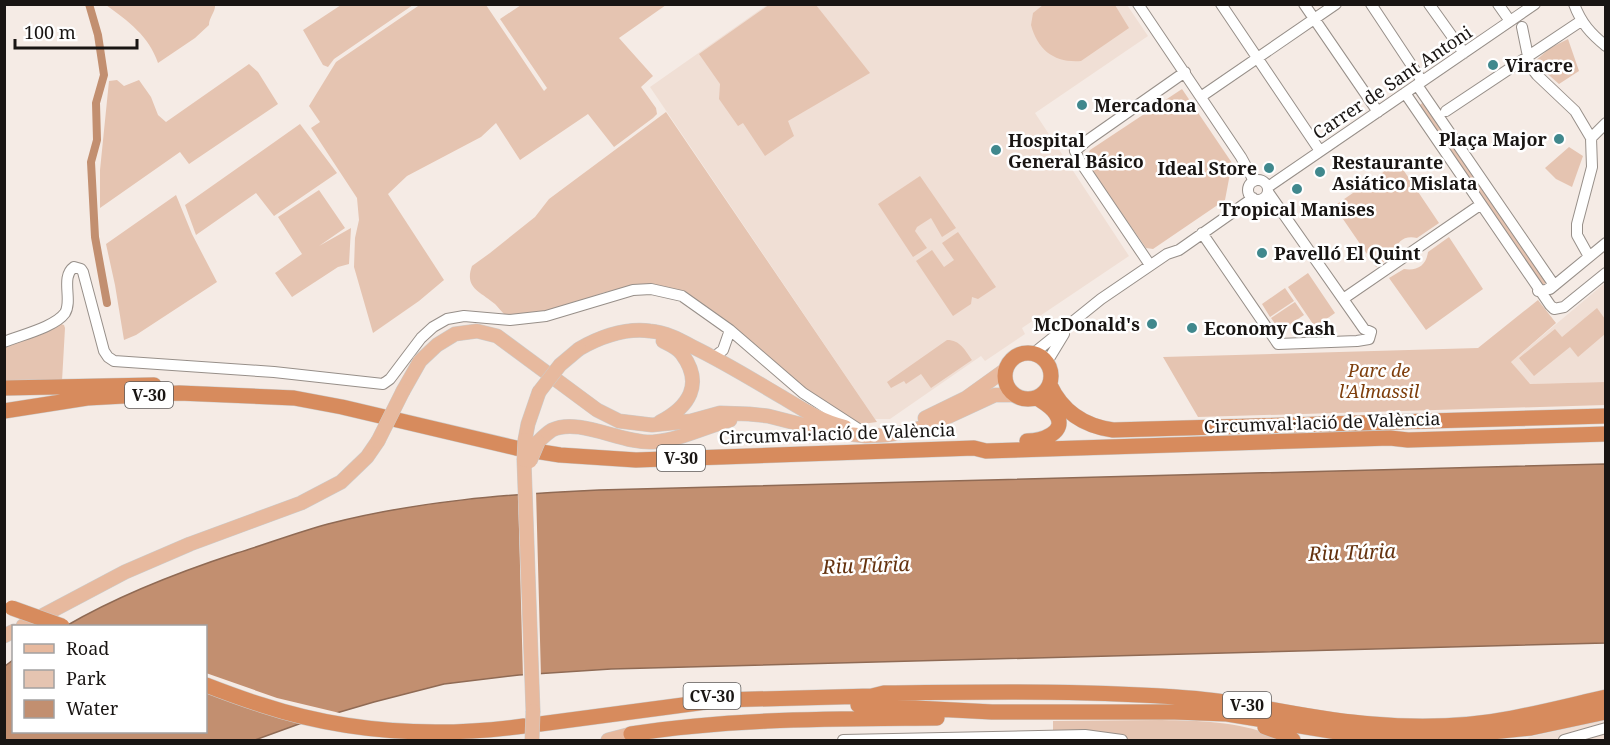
<svg xmlns="http://www.w3.org/2000/svg" width="1610" height="745" font-family="'Noto Serif',serif">
	<style>
		.built { fill: #f0dfd5 }
		.green { fill: #e5c4b1 }
		.water { fill: #c28f70; stroke: #8f6a54; stroke-width: 1.5 }
		.pier { fill: #f5ebe5 }
		.lines { fill: none; stroke-linecap: round; stroke-linejoin: round }
		.canal { stroke: #c28f70; stroke-width: 8 }
		.minor-casing { stroke: #978f89; stroke-width: 12 }
		.major-casing { stroke: #cccccb; stroke-width: 15 }
		.highway-casing { stroke: #cccccb; stroke-width: 16 }
		.minor { stroke: #fff; stroke-width: 10 }
		.major { stroke: #e7b99e; stroke-width: 14 }
		.highway { stroke: #d78b5d; stroke-width: 15 }
		.major-bridge-casing { stroke: #cccccb; stroke-width: 15; stroke-linecap: butt }
		.highway-bridge-casing { stroke: #cccccb; stroke-width: 16; stroke-linecap: butt }
		.major-bridge { stroke: #e7b99e; stroke-width: 14 }
		.highway-bridge { stroke: #d78b5d; stroke-width: 15 }
		.poi-dot { fill: #40888d; stroke: #fff; stroke-width: 2 }
		.labels { text-anchor: middle; dominant-baseline: central; stroke-width: 5; stroke-linejoin: round; paint-order: stroke }
		.shield { fill: #fff; stroke: #5e5b5a; stroke-width: 1.5 }
		.shield-label { font-size: 16px; font-weight: bold; fill: #191513 }
		.poi-label { font-size: 18px; font-weight: bold; fill: #191513; stroke: #fff; text-anchor: start }
		.street-label { font-size: 18px; fill: #191513; stroke: #fff }
		.park-label { font-size: 18px; font-style: italic; fill: #7e3e0c; stroke: #fff }
		.water-label { font-size: 20px; font-style: italic; fill: #64320f; stroke: #fff }
	</style>
	<rect width="100%" height="100%" fill="#f5ebe5"/>
	<path class="built" d="M767 5H1127L1148 36 1035 113 1129 256 1022 328 1025 334 985 361 981 356 890 419H875L650 87Z
		M1605 283V382L1529 384 1511 362Z
		M1605 720V740H1527L1529 737Z"/>
	<path class="green" d="M215 4C216 12 209 17 209 25L195 38 158 63C149 36 128 21 106 5Z
		M421 4 486 5 544 91 547 88 500 19 521 5H666L619 38 653 76 641 87 656 108 657 114 653 118 614 147 588 114 520 160 496 123 481 137 407 176 388 194 444 280 419 301 373 333 354 267 355 238 359 220 357 198 311 128 320 122 309 106 336 62Z
		M770 4 816 5 870 73 788 121 794 136 765 156 743 123 738 126 719 99 720 84 699 54Z
		M341 5V4L413 5 334 59 328 67 323 65 303 30Z
		M1043 5H1115L1129 28 1081 61C1055 63 1038 51 1031 25L1033 13Z
		M1568 39 1579 71 1559 84 1534 62 1550 48Z
		M249 64 258 72 278 104 189 164 180 152 100 208V170L109 81 117 80 124 86 139 80 151 97 158 115 166 122Z
		M1182 89 1232 163 1225 200 1153 249 1146 248 1088 165 1087 156 1090 150Z
		M1425 101 1547 282 1539 288 1417 107Z
		M666 112 877 422 862 424 855 422 804 388 683 292 640 284 602 293 577 303 549 311 524 315H505C501 311 498 307 495 304 480 291 464 288 472 266L490 253 535 217 549 199Z
		M300 124 337 173 274 216 256 193 196 235 185 205Z
		M1569 147 1583 156 1572 187 1556 179 1545 168Z
		M1398 162 1439 223 1417 238C1405 235 1396 241 1395 254L1376 267 1334 206Z
		M920 176 956 228 942 237 931 218 917 227 915 231 927 248 913 257 878 204Z
		M319 190 345 228 319 246 351 228 349 264 338 267 292 297 275 273 302 254 278 217Z
		M176 195 192 234 217 282 136 335 124 340 115 285 106 244Z
		M958 232 996 287 978 299 972 297 971 304 953 316 916 261 932 250 944 267 954 260 942 243Z
		M1449 237 1483 289 1426 330 1389 278 1404 269C1417 271 1426 266 1428 252Z
		M1308 273 1335 313 1315 327 1288 287Z
		M1285 288 1294 301 1270 317 1262 304Z
		M1538 300 1556 323 1511 362 1530 384 1605 382V405L1198 417 1163 357 1478 348Z
		M1295 302 1304 315 1280 331 1271 318Z
		M1597 308 1605 319V334L1578 357 1570 347 1534 376 1519 358 1555 329 1562 337Z
		M61 324 64 325 65 328 62 381H5L4 348Z
		M947 340C960 340 965 350 972 360L931 388 921 374 906 384 904 381 891 388 887 382Z
		M1162 720C1201 721 1245 721 1281 740H1133L1053 731V721Z"/>
	<path class="water" d="M1605 464V643L611 669 519 675 444 684 374 702 299 724 255 740H5V666L13 660 14 732H206V626H66C119 595 179 572 237 553 267 544 298 532 328 524 417 501 508 494 599 490Z"/>
	<path class="pier" d="M536 490 541 677 523 678 518 491Z
		M206 673 277 698 344 714 308 724 206 693Z"/>
	<g class="lines">
		<path class="canal" d="M89 4 98 35 104 75 96 103 97 140 91 162 95 237 107 303"/>
		<g class="minor-casing">
			<path id="minor" d="M1138 4 1241 157 1254 181
				M1221 4 1320 151
				M1304 4 1378 112
				M1371 4 1422 81
				M1429 4 1464 53
				M1498 4 1510 21
				M1574 4C1581 23 1591 34 1606 46
				M1522 27 1530 66 1537 75 1575 111 1591 138 1592 167 1577 224V235L1587 253
				M1417 85 1554 285 1546 290 1538 291
				M1405 93 1550 305 1554 309 1564 307 1606 273
				M1202 96 1336 4
				M1446 111 1581 21
				M1591 138 1606 123
				M1248 190a10 10 0 1 1 20 0a10 10 0 1 1-20 0Z
				M1268 187 1535 4
				M1202 233 1278 344 1357 341 1369 339 1371 332 1364 329 1268 192
				M1150 265 1081 163 1075 151 1088 140 1185 72
				M1550 289 1606 243
				M1343 299 1480 205
				M4 342C21 335 55 327 65 313 73 300 60 277 74 267L81 269 83 272 104 351 108 357 114 361 274 372 383 384 390 379 421 338 433 327 447 319 464 316 510 320 546 316 633 290 651 289 682 296 730 330 803 393 860 430
				M1034 353 1101 299 1167 254 1179 250 1253 198
				M714 357 723 350 730 330
				M1047 362 1064 334
				M843 740 1085 735 1122 740
				M1564 740 1606 728"/>
		</g>
		<g class="major-casing">
			<path id="major" d="M579 349C600 337 626 328 650 331 665 332 680 340 693 347 724 362 753 380 782 397 802 409 822 422 845 427
				M403 391 420 361 437 345 455 334 477 331 497 336 597 410 619 421 652 425 691 421 720 413 749 414 768 416 831 432 866 436 886 435 905 432 928 426 995 395H1014
				M925 418 966 398 1005 370
				M660 422C689 407 704 384 682 354 678 348 669 344 663 341
				M525 440 528 424 539 392
				M538 442C542 438 547 433 552 430 579 417 623 444 653 442 680 440 705 427 730 420
				M524 460 533 711
				M23 626 125 572 190 544 301 503 341 482 367 457 378 441
				M4 636 14 631
				M608 740 631 734"/>
		</g>
		<g class="highway-casing">
			<path id="highway" d="M1005 376a23 23 0 1 1 46 0a23 23 0 1 1-46 0Z
				M1050 385C1062 411 1084 426 1113 430L1606 416
				M4 388 154 385
				M4 411 87 398 179 393 294 398 342 407 516 448 560 455 636 460 974 448 986 451 1390 438 1408 440 1606 434
				M1027 441C1041 441 1068 433 1056 414 1052 407 1043 402 1037 398
				M206 685C224 692 243 699 262 705 347 733 435 738 524 726
				M858 705 992 712H1175L1227 714 1343 733 1402 738 1444 737 1531 728 1606 712
				M540 724 721 700 872 696 884 693C985 692 1087 690 1188 698 1250 702 1310 720 1372 724 1419 728 1466 727 1512 718 1544 712 1575 704 1606 697
				M1265 727 1285 734 1293 740
				M631 734C732 718 835 719 937 718"/>
		</g>
		<use href="#minor" class="minor"/>
		<use href="#major" class="major"/>
		<use href="#highway" class="highway"/>
		<g class="major-bridge-casing">
			<path id="major-bridge" d="M539 392 560 365 579 349
				M378 441 403 391
				M524 460 525 440
				M530 461 538 442
				M532 740 533 711"/>
		</g>
		<g class="highway-bridge-casing">
			<path id="highway-bridge" d="M12 608 62 626"/>
		</g>
		<use href="#major-bridge" class="major-bridge"/>
		<use href="#highway-bridge" class="highway-bridge"/>
	</g>
	<g class="poi-dot">
		<circle cx="1493" cy="65" r="6"/>
		<circle cx="1082" cy="105" r="6"/>
		<circle cx="1559" cy="139" r="6"/>
		<circle cx="996" cy="150" r="6"/>
		<circle cx="1269" cy="168" r="6"/>
		<circle cx="1320" cy="172" r="6"/>
		<circle cx="1297" cy="189" r="6"/>
		<circle cx="1262" cy="253" r="6"/>
		<circle cx="1152" cy="324" r="6"/>
		<circle cx="1192" cy="328" r="6"/>
	</g>
	<g class="labels">
		<g class="shield">
			<rect x="125" y="382" width="48" height="26" rx="4.5"/>
			<rect x="657" y="445" width="48" height="26" rx="4.5"/>
			<rect x="683.5" y="683" width="57" height="26" rx="4.5"/>
			<rect x="1223" y="692" width="48" height="26" rx="4.5"/>
		</g>
		<g class="shield-label">
			<text x="149" y="395">V-30</text>
			<text x="681" y="458">V-30</text>
			<text x="712" y="696">CV-30</text>
			<text x="1247" y="705">V-30</text>
		</g>
		<g class="poi-label">
			<text x="1505" y="65">Viracre</text>
			<text x="1094" y="105">Mercadona</text>
			<text x="1547" y="139" text-anchor="end">Plaça Major</text>
			<text x="1008" y="140">Hospital<tspan x="1008" dy="21">General Básico</tspan></text>
			<text x="1332" y="162">Restaurante<tspan x="1332" dy="21">Asiático Mislata</tspan></text>
			<text x="1257" y="168" text-anchor="end">Ideal Store</text>
			<text x="1297" y="209" text-anchor="middle">Tropical Manises</text>
			<text x="1274" y="253">Pavelló El Quint</text>
			<text x="1140" y="324" text-anchor="end">McDonald's</text>
			<text x="1204" y="328">Economy Cash</text>
		</g>
		<g class="street-label">
			<text transform="translate(1392 82) rotate(-34)">Carrer de Sant Antoni</text>
			<text transform="translate(1322 422) rotate(-2)">Circumval·lació de València</text>
			<text transform="translate(837 433) rotate(-2)">Circumval·lació de València</text>
		</g>
		<g class="park-label">
			<text x="1379" y="370">Parc de<tspan x="1379" dy="21">l'Almassil</tspan></text>
		</g>
		<g class="water-label">
			<text transform="translate(1352 552) rotate(-2)">Riu Túria</text>
			<text transform="translate(866 565) rotate(-2)">Riu Túria</text>
		</g>
	</g>
	<rect width="1610" height="745" fill="none" stroke="#191513" stroke-width="12"/>
	<rect x="12" y="625" width="195" height="108" fill="#ffffff" stroke="#a3a1a1" stroke-width="1.5"/>
	<rect x="24" y="644" width="30" height="9" fill="#e7b99e" stroke="#a3a1a1" stroke-width="1.5"/>
	<text x="66" y="655" font-size="18" fill="#191513">Road</text>
	<rect x="24" y="670" width="30" height="18" fill="#e5c4b1" stroke="#a3a1a1" stroke-width="1.5"/>
	<text x="66" y="685" font-size="18" fill="#191513">Park</text>
	<rect x="24" y="700" width="30" height="18" fill="#c28f70" stroke="#a3a1a1" stroke-width="1.5"/>
	<text x="66" y="715" font-size="18" fill="#191513">Water</text>
	<path d="M15 39v9h122v-9" fill="none" stroke="#191513" stroke-width="3"/>
	<text x="24" y="39" font-size="18" fill="#191513" stroke="#ffffff" stroke-width="4.5" paint-order="stroke">100 m</text>
</svg>
